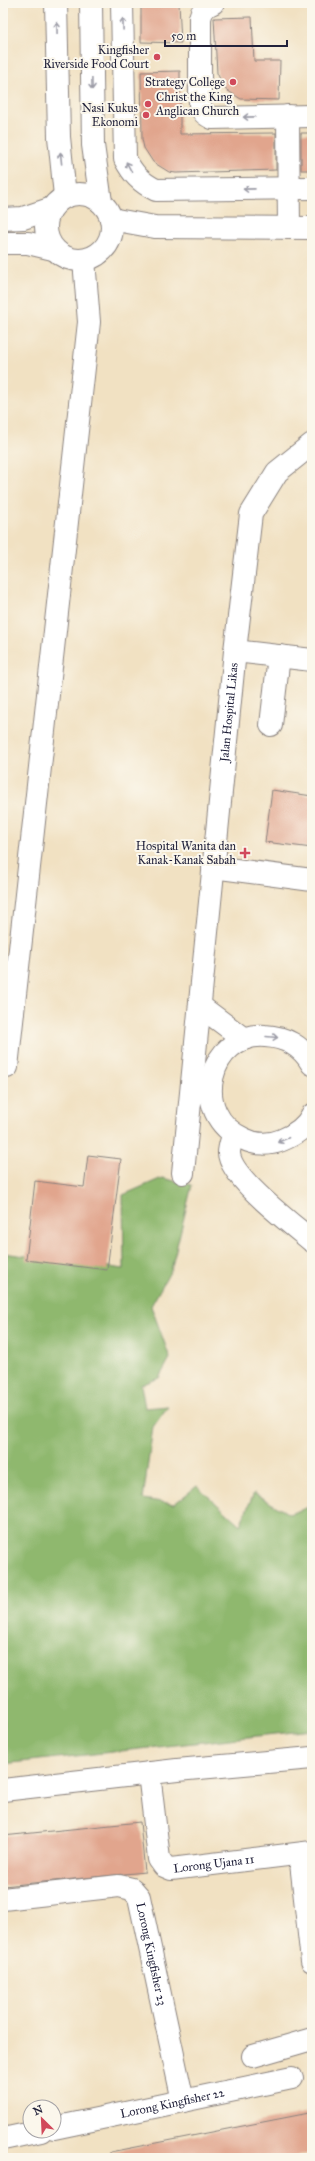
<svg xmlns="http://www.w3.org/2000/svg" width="315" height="2161" font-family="'IM FELL Great Primer',serif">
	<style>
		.forest { fill: #8fb86e; stroke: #586d54 }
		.building { fill: #e1a58d }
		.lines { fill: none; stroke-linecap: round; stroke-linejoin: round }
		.minor-casing { stroke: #8a827e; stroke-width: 24 }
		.minor { stroke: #fff; stroke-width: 22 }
		.oneway { stroke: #9c9ca7 }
		.poi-dot { fill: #d1495b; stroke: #fbf7ec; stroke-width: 1.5 }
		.labels { text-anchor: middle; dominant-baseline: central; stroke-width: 4; stroke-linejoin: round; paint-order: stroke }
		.poi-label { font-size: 12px; fill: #22223b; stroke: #fbf7ec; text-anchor: end }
		.street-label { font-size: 12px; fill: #22223b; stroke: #fbf7ec }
	</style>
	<rect width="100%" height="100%" fill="#fbf7ec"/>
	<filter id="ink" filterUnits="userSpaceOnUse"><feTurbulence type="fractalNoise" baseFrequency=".025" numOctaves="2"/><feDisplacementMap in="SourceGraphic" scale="8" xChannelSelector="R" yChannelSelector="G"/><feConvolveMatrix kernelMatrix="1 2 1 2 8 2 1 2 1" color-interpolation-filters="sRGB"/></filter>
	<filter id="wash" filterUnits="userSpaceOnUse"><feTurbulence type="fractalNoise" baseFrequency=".012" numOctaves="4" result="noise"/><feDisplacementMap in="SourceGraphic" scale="16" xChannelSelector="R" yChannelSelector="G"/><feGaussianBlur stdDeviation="0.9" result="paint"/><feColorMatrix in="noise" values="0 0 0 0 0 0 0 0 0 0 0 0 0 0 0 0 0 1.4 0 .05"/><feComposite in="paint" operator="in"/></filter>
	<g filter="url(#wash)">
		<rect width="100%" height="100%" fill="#f1e1c2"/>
		<path class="forest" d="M162 1178 192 1185 171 1270 151 1306 170 1358 159 1378 141 1385 145 1408 168 1406 153 1427 143 1499 174 1504 197 1486 240 1525 254 1493 289 1514 312 1506V1730L3 1764V1253L124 1269 123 1195Z"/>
		<g id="blocks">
			<path class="building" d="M141 3H179L181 43 141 42Z
				M252 17 254 61H280L279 100 241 99 225 89 217 73 214 18Z
				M180 71V134L276 133V170L176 173 169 172 153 162 144 148 142 139 141 72Z
				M301 133H312V170H301Z
				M272 790 312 796V848L265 842Z
				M88 1155 121 1159 107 1270 26 1260 35 1181 84 1187Z
				M140 1822 145 1872 3 1886V1836Z
				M309 2113 312 2126V2153L286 2158H110V2152Z"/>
		</g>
	</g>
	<g filter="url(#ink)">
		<use href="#blocks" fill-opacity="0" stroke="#8a827e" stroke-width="1"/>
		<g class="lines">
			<g class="minor-casing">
				<g id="minor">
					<path d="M56 3 59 137 65 196"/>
					<path d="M91 3 93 145 101 202"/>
					<path d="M122 3 125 159C133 174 140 182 156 190L312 188"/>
					<path d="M213 3C205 6 202 10 200 18V105C202 112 205 115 212 118L312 116"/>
					<path d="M288 116 289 228"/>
					<circle cx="79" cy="227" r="33"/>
					<path d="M3 219 23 218 50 209"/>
					<path d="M111 219 155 227 312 228"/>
					<path d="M3 243H28L53 249"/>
					<path d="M235 651 312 660"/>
					<path d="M271 725 279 656"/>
					<path d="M213 867 312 880"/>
					<path d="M200 1006 244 1039"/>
					<path d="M312 1064C302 1046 285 1037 265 1036 210 1032 187 1114 244 1139 256 1145 270 1145 282 1140 294 1135 306 1128 312 1115"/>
					<path d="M7 1067 89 322 84 260"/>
					<path d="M233 1135C232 1140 229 1147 229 1153 230 1178 293 1225 312 1241"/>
					<path id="s1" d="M183 1173 235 651 251 514 277 472 312 444"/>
					<path id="s2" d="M149 1773 159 1859 164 1866 171 1869 312 1852"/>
					<path d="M3 1790 177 1770 312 1758"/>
					<path d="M300 1854 312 1961"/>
					<path id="s3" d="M3 1899 119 1886 132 1889 139 1897 183 2101"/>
					<path d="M253 2056 312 2039"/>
					<path id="s4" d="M54 2128 292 2078"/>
					<path d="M3 2139 41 2131"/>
				</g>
			</g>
			<use href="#minor" class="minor"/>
		</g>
		<defs><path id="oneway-shaft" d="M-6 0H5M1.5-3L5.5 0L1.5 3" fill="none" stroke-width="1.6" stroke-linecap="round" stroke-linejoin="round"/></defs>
		<g class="oneway">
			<use href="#oneway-shaft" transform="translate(123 24) rotate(-91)"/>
			<use href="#oneway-shaft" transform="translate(57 28) rotate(-91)"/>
			<use href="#oneway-shaft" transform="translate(92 84) rotate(89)"/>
			<use href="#oneway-shaft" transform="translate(249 117) rotate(179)"/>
			<use href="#oneway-shaft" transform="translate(61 158) rotate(-96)"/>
			<use href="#oneway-shaft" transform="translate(129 167) rotate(-118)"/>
			<use href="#oneway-shaft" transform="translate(249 189) rotate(179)"/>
			<use href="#oneway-shaft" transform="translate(272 1037) rotate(5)"/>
			<use href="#oneway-shaft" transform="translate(283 1140) rotate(157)"/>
		</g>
	</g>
	<g class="poi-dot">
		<circle cx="157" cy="57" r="4"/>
		<circle cx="233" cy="82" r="4"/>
		<circle cx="148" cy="104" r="4"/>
		<circle cx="146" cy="115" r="4"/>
		<path d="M243 847h4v4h4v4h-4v4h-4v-4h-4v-4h4z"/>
	</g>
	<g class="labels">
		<g class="poi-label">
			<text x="149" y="50">Kingfisher<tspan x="149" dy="14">Riverside Food Court</tspan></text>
			<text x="225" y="82">Strategy College</text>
			<text x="156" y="97" text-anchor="start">Christ the King<tspan x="156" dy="14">Anglican Church</tspan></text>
			<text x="138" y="108">Nasi Kukus<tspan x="138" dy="14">Ekonomi</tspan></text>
			<text x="236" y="846">Hospital Wanita dan<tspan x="236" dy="14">Kanak-Kanak Sabah</tspan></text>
		</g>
		<g class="street-label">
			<text stroke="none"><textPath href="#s1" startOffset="463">Jalan Hospital Likas</textPath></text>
			<text stroke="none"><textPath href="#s2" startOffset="146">Lorong Ujana 11</textPath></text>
			<text stroke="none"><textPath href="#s3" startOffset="199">Lorong Kingfisher 23</textPath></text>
			<text stroke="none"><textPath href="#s4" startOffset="121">Lorong Kingfisher 22</textPath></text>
		</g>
	</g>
	<rect width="315" height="2161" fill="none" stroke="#fbf7ec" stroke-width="16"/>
	<g transform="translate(42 2119) rotate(336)"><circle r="19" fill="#fbf7ec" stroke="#a4a2a5"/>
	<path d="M0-3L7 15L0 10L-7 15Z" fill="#d1495b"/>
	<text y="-6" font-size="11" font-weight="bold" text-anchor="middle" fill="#22223b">N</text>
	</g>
	<path d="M165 40v6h122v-6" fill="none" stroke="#22223b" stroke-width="2"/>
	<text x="171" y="40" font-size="12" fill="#22223b" stroke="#fbf7ec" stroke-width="3" paint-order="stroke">50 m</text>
</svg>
